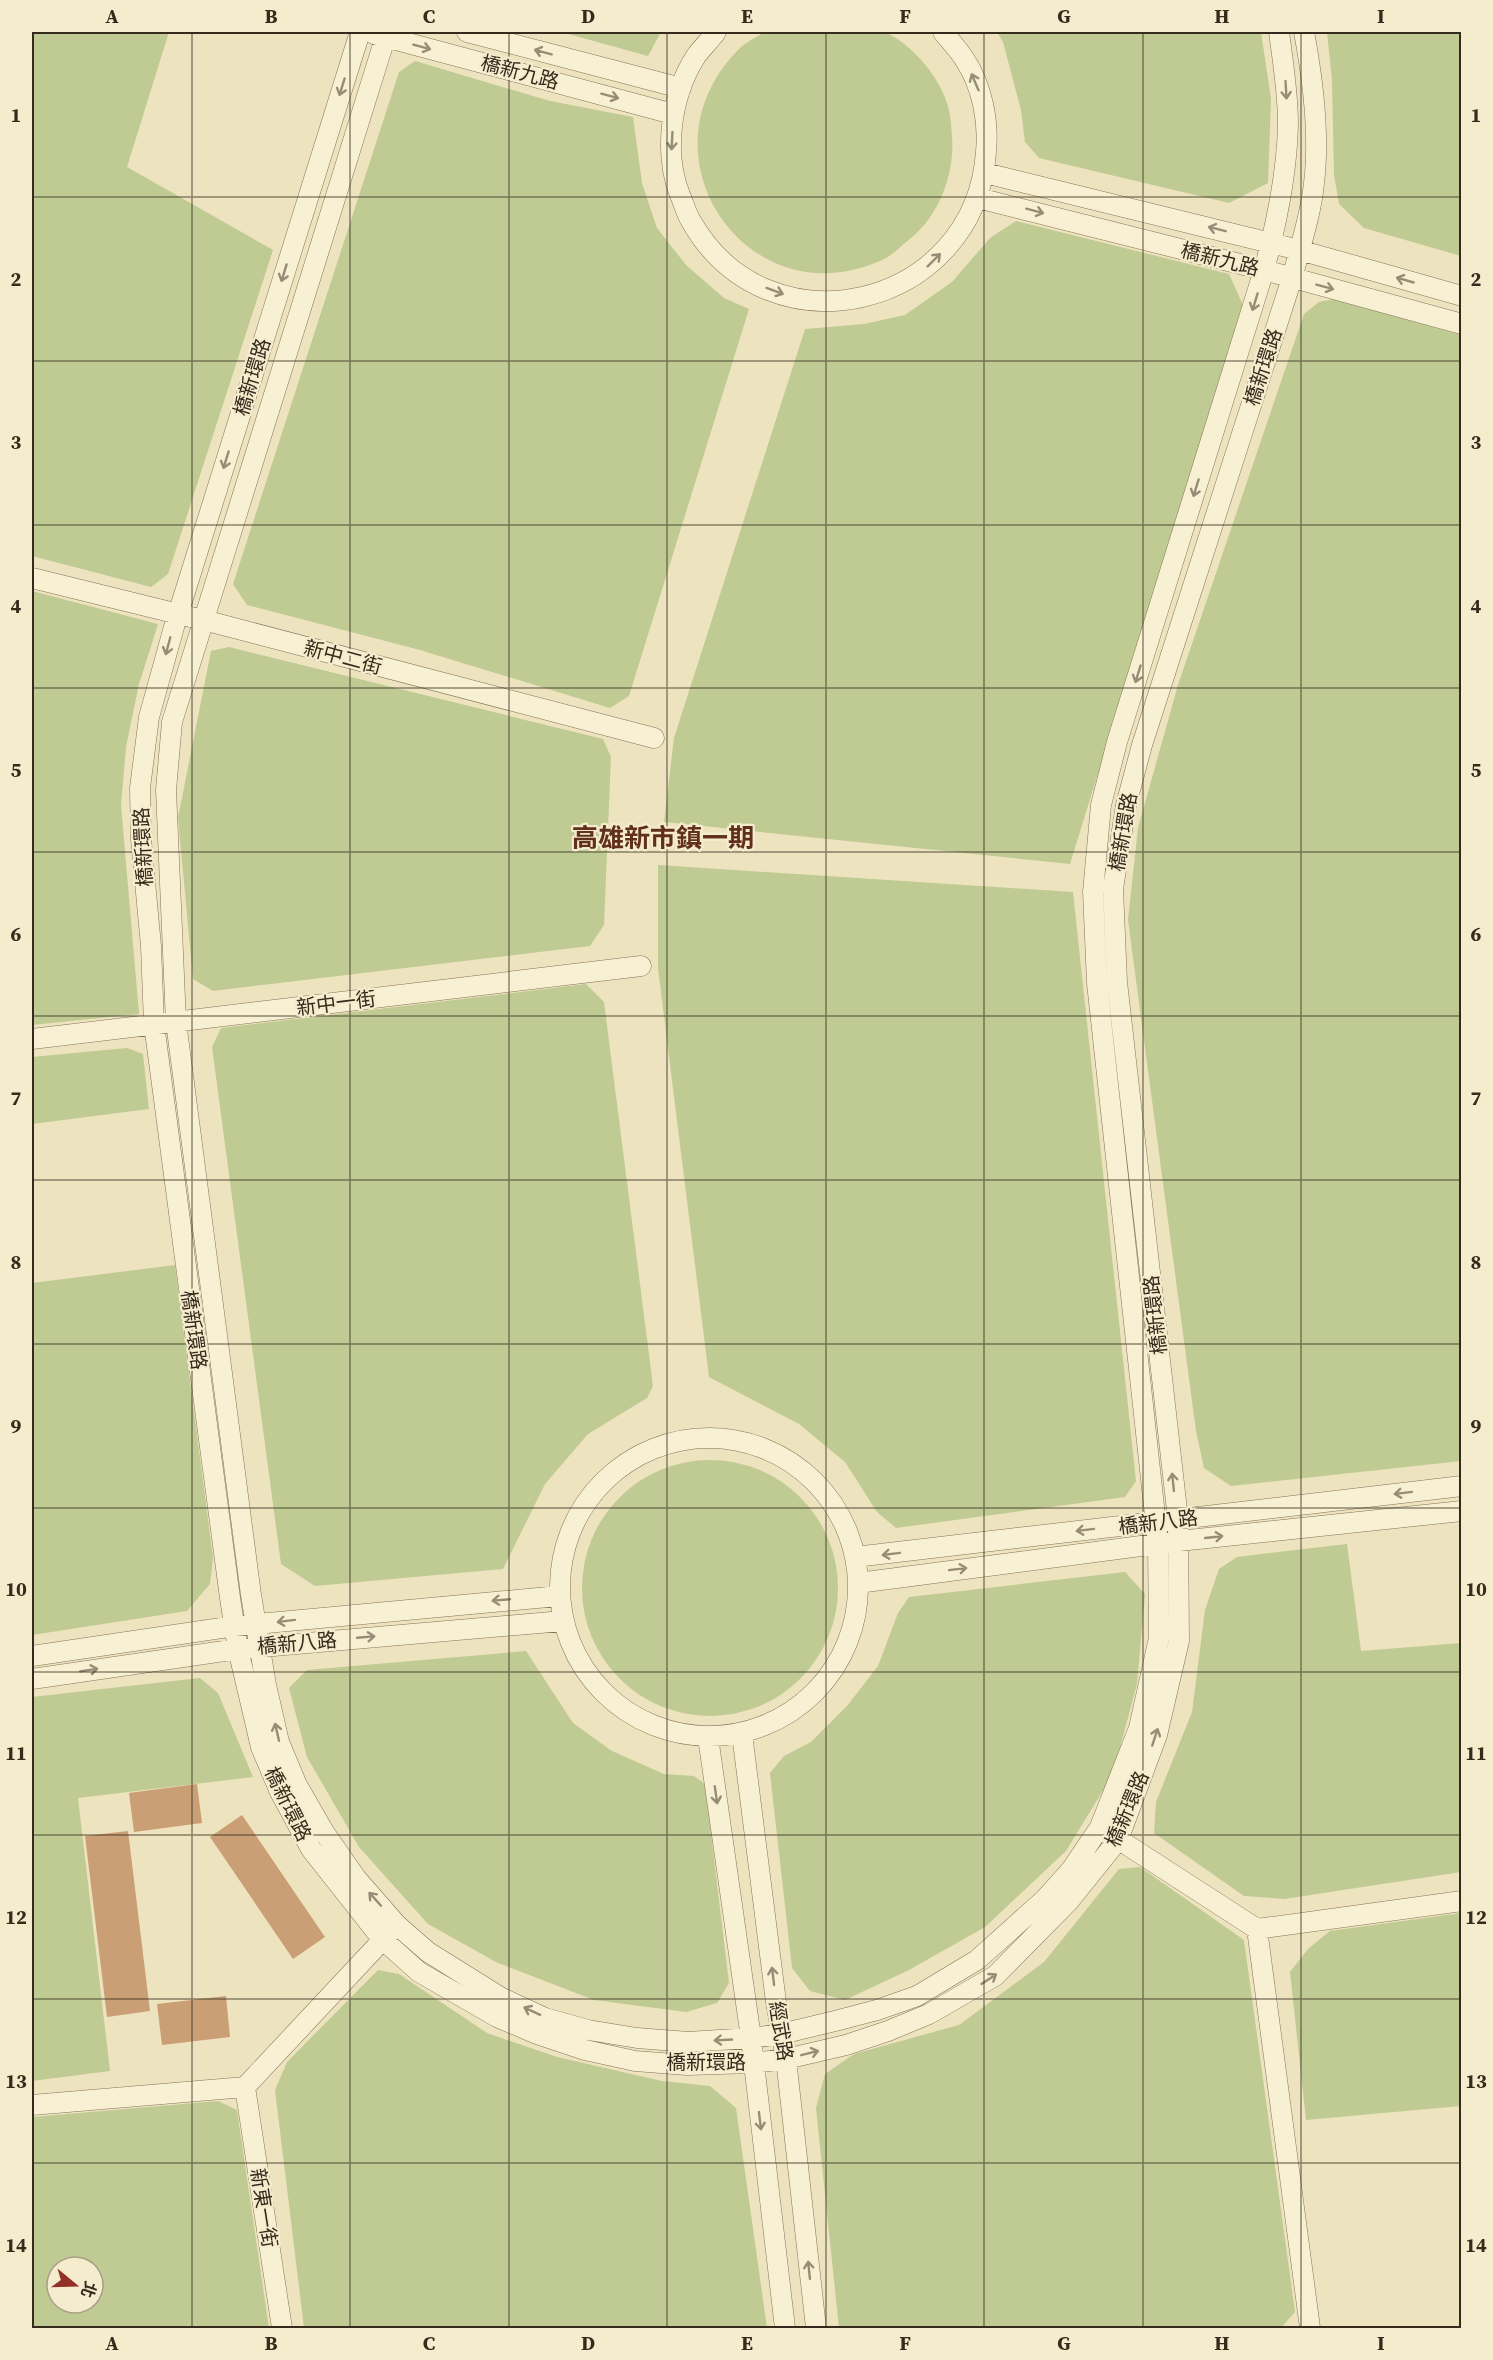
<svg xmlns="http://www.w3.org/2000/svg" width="1493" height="2360" font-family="'Source Serif 4','Noto Sans TC',serif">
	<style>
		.green { fill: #c0ca93; fill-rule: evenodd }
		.building { fill: #cb9f75 }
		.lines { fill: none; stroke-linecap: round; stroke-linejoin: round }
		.minor-casing { stroke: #857358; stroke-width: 21 }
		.minor { stroke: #f8f0d2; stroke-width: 20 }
		.oneway { stroke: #968d77 }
		.grid { fill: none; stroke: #352a1c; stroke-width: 1.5; stroke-opacity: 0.55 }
		.labels { text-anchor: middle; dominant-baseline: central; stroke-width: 4.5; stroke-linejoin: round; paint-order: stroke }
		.street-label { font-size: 20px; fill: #352a1c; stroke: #f5ecce }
		.district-label { font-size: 26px; font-weight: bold; fill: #61301c; stroke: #f5ecce }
		.neatline { fill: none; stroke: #352a1c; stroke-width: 2 }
		.grid-label { font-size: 20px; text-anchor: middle; font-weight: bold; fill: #352a1c }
	</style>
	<rect width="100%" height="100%" fill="#ede3bf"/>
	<path class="green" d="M32 32H169L127 167 273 250 168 574 151 587 32 556Z
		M561 32H661L648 56Z
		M765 32H885C913 45 942 79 949 110 951 119 951 128 952 137 955 173 939 216 911 238 903 244 895 253 886 258 751 325 632 156 739 49 746 42 757 37 765 32Z
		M997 32H1261L1271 99 1268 183 1229 203 1039 158 1025 142 1021 110 1003 42Z
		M1327 32H1461V256L1364 228 1339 204 1334 175 1332 80Z
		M415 61 550 101 633 117 642 183 657 228 686 265 724 298 749 309 629 696 610 708 420 650 247 605 233 584 399 72Z
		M1016 221 1229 274 1243 305 1070 864 664 822 674 738 805 329 864 324 905 315 952 282 990 238Z
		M1334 299 1461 335V1461L1231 1486 1204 1468 1196 1431 1128 920 1138 828 1178 685 1304 314 1319 302Z
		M32 591 158 624 139 684 126 747 121 805 139 1014 32 1025Z
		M229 647 603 739 611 757 604 925 590 946 213 991 193 979 178 818 211 651Z
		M658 865 1073 892 1136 1481 1125 1497 896 1528 877 1512 845 1462 799 1424 709 1377 658 968Z
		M586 984 604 1002 653 1386 647 1398 588 1434 545 1484 503 1569 315 1586 281 1564 212 1047 221 1028Z
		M127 1048 143 1054 149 1109 32 1124V1057Z
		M175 1265 213 1558 210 1584 187 1611 32 1635V1283Z
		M582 1588a128 128 0 1 1 256 0a128 128 0 1 1-256 0Z
		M1347 1544 1361 1651 1461 1643V1872L1284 1899 1244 1896 1154 1833 1156 1802 1192 1712 1205 1610 1219 1569 1237 1557Z
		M1125 1572 1145 1594 1137 1684 1113 1774 1066 1851 985 1927 909 1970 845 2000 810 1991 792 1968 770 1773 784 1756 811 1742 847 1706 878 1666 898 1613 909 1597Z
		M526 1651 573 1723 612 1751 664 1774 694 1776 705 1784 729 1983 717 2003 686 2012 594 2000 496 1962 428 1924 359 1847 307 1757 289 1688 307 1670Z
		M200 1678 218 1693 253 1777 78 1798 110 2071 32 2081V1697Z
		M1140 1867 1244 1940 1295 2312 1281 2328H839L816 2108 825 2074 854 2054 959 2025 1044 1962 1119 1869Z
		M1461 1913V2106L1306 2120 1290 1972 1308 1949 1330 1931Z
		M378 1970 399 1974 487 2033 557 2057 662 2081 710 2086 736 2108 767 2328H304L275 2090 287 2062Z
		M218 2101 237 2110 269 2328H32V2117ZM57 2267H93V2303H57Z"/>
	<path class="building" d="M197 1784 202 1823 134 1832 129 1793Z
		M242 1815 325 1937 293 1959 210 1837Z
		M128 1831 150 2011 107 2017 85 1836Z
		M226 1996 230 2037 162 2045 157 2004Z"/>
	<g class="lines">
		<g class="minor-casing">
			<path id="minor" d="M360 32 174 627 149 717 140 788 141 839 151 946 154 1024 230 1598 238 1649 261 1747 280 1792 311 1849 382 1939 419 1972 497 2017 537 2034 585 2050 635 2061 687 2065 752 2063 786 2059 846 2045 888 2031 929 2014 995 1976 1069 1901 1118 1840 1157 1735 1179 1641 1178 1519 1117 982 1113 889 1126 805 1142 745 1292 278C1300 247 1311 215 1314 183 1320 134 1313 80 1304 32
				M387 32 172 722 166 790 176 1022 251 1595 266 1685 279 1742 297 1785 324 1832 356 1878 397 1925 428 1952 500 1997 545 2018 588 2030 637 2038 688 2042 751 2038 781 2034 835 2021 877 2010 917 1996 977 1960 1045 1899 1071 1870 1100 1827 1139 1728 1159 1638 1158 1543 1097 983 1093 892 1101 805 1117 742 1264 270C1277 222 1287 174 1288 124 1288 93 1283 62 1279 32
				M467 32 681 88
				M716 32C710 40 702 48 696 56 671 95 663 152 680 195 684 204 686 213 691 221 768 358 975 309 986 152 989 121 982 86 965 60 959 50 950 41 943 32
				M374 34 673 114
				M985 173 1299 250 1462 296
				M978 198 1264 270 1462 324
				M32 578 215 623 654 738
				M32 1039 641 966
				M560 1587a149 149 0 1 1 298 0a149 149 0 1 1-298 0Z
				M855 1557 1462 1486
				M858 1583 1179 1541 1462 1511
				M32 1656 235 1626 559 1596
				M32 1679 238 1649 563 1621
				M742 1734 776 2002 786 2059 816 2328
				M708 1737 751 2038 785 2328
				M1107 1832 1257 1929 1462 1901
				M1257 1929 1310 2328
				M245 2087 282 2328
				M32 2105 245 2087 391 1931"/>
		</g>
		<use href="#minor" class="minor"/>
	</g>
	<defs><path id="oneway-shaft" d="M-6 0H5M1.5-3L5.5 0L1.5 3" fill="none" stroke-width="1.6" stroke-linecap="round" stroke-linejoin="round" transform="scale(1.5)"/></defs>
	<g class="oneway">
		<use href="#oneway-shaft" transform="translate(422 47) rotate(15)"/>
		<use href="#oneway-shaft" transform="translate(543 52) rotate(-165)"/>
		<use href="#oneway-shaft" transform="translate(975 82) rotate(-113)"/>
		<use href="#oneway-shaft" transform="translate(342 87) rotate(107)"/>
		<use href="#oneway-shaft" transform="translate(1286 90) rotate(87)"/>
		<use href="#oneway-shaft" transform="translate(610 96) rotate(15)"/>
		<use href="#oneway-shaft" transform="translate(672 141) rotate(93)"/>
		<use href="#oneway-shaft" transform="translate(1035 211) rotate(15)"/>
		<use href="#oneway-shaft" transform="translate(1217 229) rotate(-166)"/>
		<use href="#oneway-shaft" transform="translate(934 260) rotate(-45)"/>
		<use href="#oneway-shaft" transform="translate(284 273) rotate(107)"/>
		<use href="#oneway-shaft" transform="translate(1405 280) rotate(-164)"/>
		<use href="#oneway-shaft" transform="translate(1325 287) rotate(15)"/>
		<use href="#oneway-shaft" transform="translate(775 291) rotate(20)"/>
		<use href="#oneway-shaft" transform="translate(1255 302) rotate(107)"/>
		<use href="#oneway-shaft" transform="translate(226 460) rotate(107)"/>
		<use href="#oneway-shaft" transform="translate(1196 488) rotate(107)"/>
		<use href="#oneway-shaft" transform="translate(168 646) rotate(105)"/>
		<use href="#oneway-shaft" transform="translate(1138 674) rotate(107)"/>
		<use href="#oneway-shaft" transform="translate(1173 1482) rotate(-96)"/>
		<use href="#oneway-shaft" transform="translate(1403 1493) rotate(173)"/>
		<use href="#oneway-shaft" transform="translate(1085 1530) rotate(173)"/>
		<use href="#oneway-shaft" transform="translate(1214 1537) rotate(-6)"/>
		<use href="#oneway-shaft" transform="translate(891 1554) rotate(173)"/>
		<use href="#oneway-shaft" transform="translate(958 1569) rotate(-7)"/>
		<use href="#oneway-shaft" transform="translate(501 1600) rotate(175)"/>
		<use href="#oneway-shaft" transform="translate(286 1621) rotate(173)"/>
		<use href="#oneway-shaft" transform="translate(366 1637) rotate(-5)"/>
		<use href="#oneway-shaft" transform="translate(89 1670) rotate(-9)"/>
		<use href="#oneway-shaft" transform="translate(277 1732) rotate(-103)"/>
		<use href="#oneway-shaft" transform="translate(1155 1737) rotate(-72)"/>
		<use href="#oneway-shaft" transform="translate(716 1795) rotate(82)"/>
		<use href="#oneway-shaft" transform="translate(375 1899) rotate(-132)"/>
		<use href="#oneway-shaft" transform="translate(773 1976) rotate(-97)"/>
		<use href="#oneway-shaft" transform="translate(989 1979) rotate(-33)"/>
		<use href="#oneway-shaft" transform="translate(532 2011) rotate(-155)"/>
		<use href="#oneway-shaft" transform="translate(723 2040) rotate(177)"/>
		<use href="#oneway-shaft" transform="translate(810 2053) rotate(-14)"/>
		<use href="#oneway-shaft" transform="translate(760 2121) rotate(83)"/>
		<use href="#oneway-shaft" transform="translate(809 2270) rotate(-96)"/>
	</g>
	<path class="grid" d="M192 32V2328M350 32V2328M509 32V2328M667 32V2328M826 32V2328M984 32V2328M1143 32V2328M1301 32V2328M32 197H1462M32 361H1462M32 525H1462M32 688H1462M32 852H1462M32 1016H1462M32 1180H1462M32 1344H1462M32 1508H1462M32 1672H1462M32 1835H1462M32 1999H1462M32 2163H1462"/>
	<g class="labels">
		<g class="street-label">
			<text transform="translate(520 72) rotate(15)">橋新九路</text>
			<text transform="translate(1220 259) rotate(14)">橋新九路</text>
			<text transform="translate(1263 367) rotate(-72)">橋新環路</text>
			<text transform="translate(252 377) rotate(-73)">橋新環路</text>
			<text transform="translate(343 657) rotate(15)">新中二街</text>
			<text transform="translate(1123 832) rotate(-80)">橋新環路</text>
			<text transform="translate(143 847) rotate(-93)">橋新環路</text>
			<text transform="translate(336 1003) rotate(-7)">新中一街</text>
			<text transform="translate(1155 1315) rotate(-96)">橋新環路</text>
			<text transform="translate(194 1330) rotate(82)">橋新環路</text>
			<text transform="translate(1158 1522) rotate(-7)">橋新八路</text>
			<text transform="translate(297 1643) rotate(-5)">橋新八路</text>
			<text transform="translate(288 1804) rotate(64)">橋新環路</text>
			<text transform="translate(1127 1809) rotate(-67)">橋新環路</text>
			<text transform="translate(781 2031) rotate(81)">經武路</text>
			<text x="706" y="2062">橋新環路</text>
			<text transform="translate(264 2208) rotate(81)">新東一街</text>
		</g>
		<g class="district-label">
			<text x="663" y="838">高雄新市鎮一期</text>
		</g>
	</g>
	<rect width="1493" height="2360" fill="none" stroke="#f5ecce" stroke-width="66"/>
	<g transform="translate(75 2285) rotate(109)"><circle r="28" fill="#f5ecce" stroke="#a89e87" stroke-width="1.5"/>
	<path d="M0-4.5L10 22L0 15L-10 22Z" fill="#933028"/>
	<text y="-9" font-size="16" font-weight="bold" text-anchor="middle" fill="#352a1c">北</text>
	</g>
	<rect x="33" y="33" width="1427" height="2294" class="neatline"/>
	<g class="grid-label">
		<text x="112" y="23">A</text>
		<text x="271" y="23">B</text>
		<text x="429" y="23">C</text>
		<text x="588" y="23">D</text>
		<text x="747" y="23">E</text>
		<text x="905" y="23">F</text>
		<text x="1064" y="23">G</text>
		<text x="1222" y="23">H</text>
		<text x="1381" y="23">I</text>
		<text x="16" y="122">1</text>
		<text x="1476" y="122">1</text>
		<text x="16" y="286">2</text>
		<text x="1476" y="286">2</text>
		<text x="16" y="449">3</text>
		<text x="1476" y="449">3</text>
		<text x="16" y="613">4</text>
		<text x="1476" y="613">4</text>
		<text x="16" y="777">5</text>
		<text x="1476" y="777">5</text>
		<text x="16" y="941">6</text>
		<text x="1476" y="941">6</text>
		<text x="16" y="1105">7</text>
		<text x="1476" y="1105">7</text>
		<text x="16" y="1269">8</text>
		<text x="1476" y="1269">8</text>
		<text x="16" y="1433">9</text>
		<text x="1476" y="1433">9</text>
		<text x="16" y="1596">10</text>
		<text x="1476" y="1596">10</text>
		<text x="16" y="1760">11</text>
		<text x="1476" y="1760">11</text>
		<text x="16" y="1924">12</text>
		<text x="1476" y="1924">12</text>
		<text x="16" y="2088">13</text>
		<text x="1476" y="2088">13</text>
		<text x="16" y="2252">14</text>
		<text x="1476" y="2252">14</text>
		<text x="112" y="2350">A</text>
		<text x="271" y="2350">B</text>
		<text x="429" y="2350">C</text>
		<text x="588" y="2350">D</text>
		<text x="747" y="2350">E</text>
		<text x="905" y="2350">F</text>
		<text x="1064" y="2350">G</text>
		<text x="1222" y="2350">H</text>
		<text x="1381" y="2350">I</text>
	</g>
</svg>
